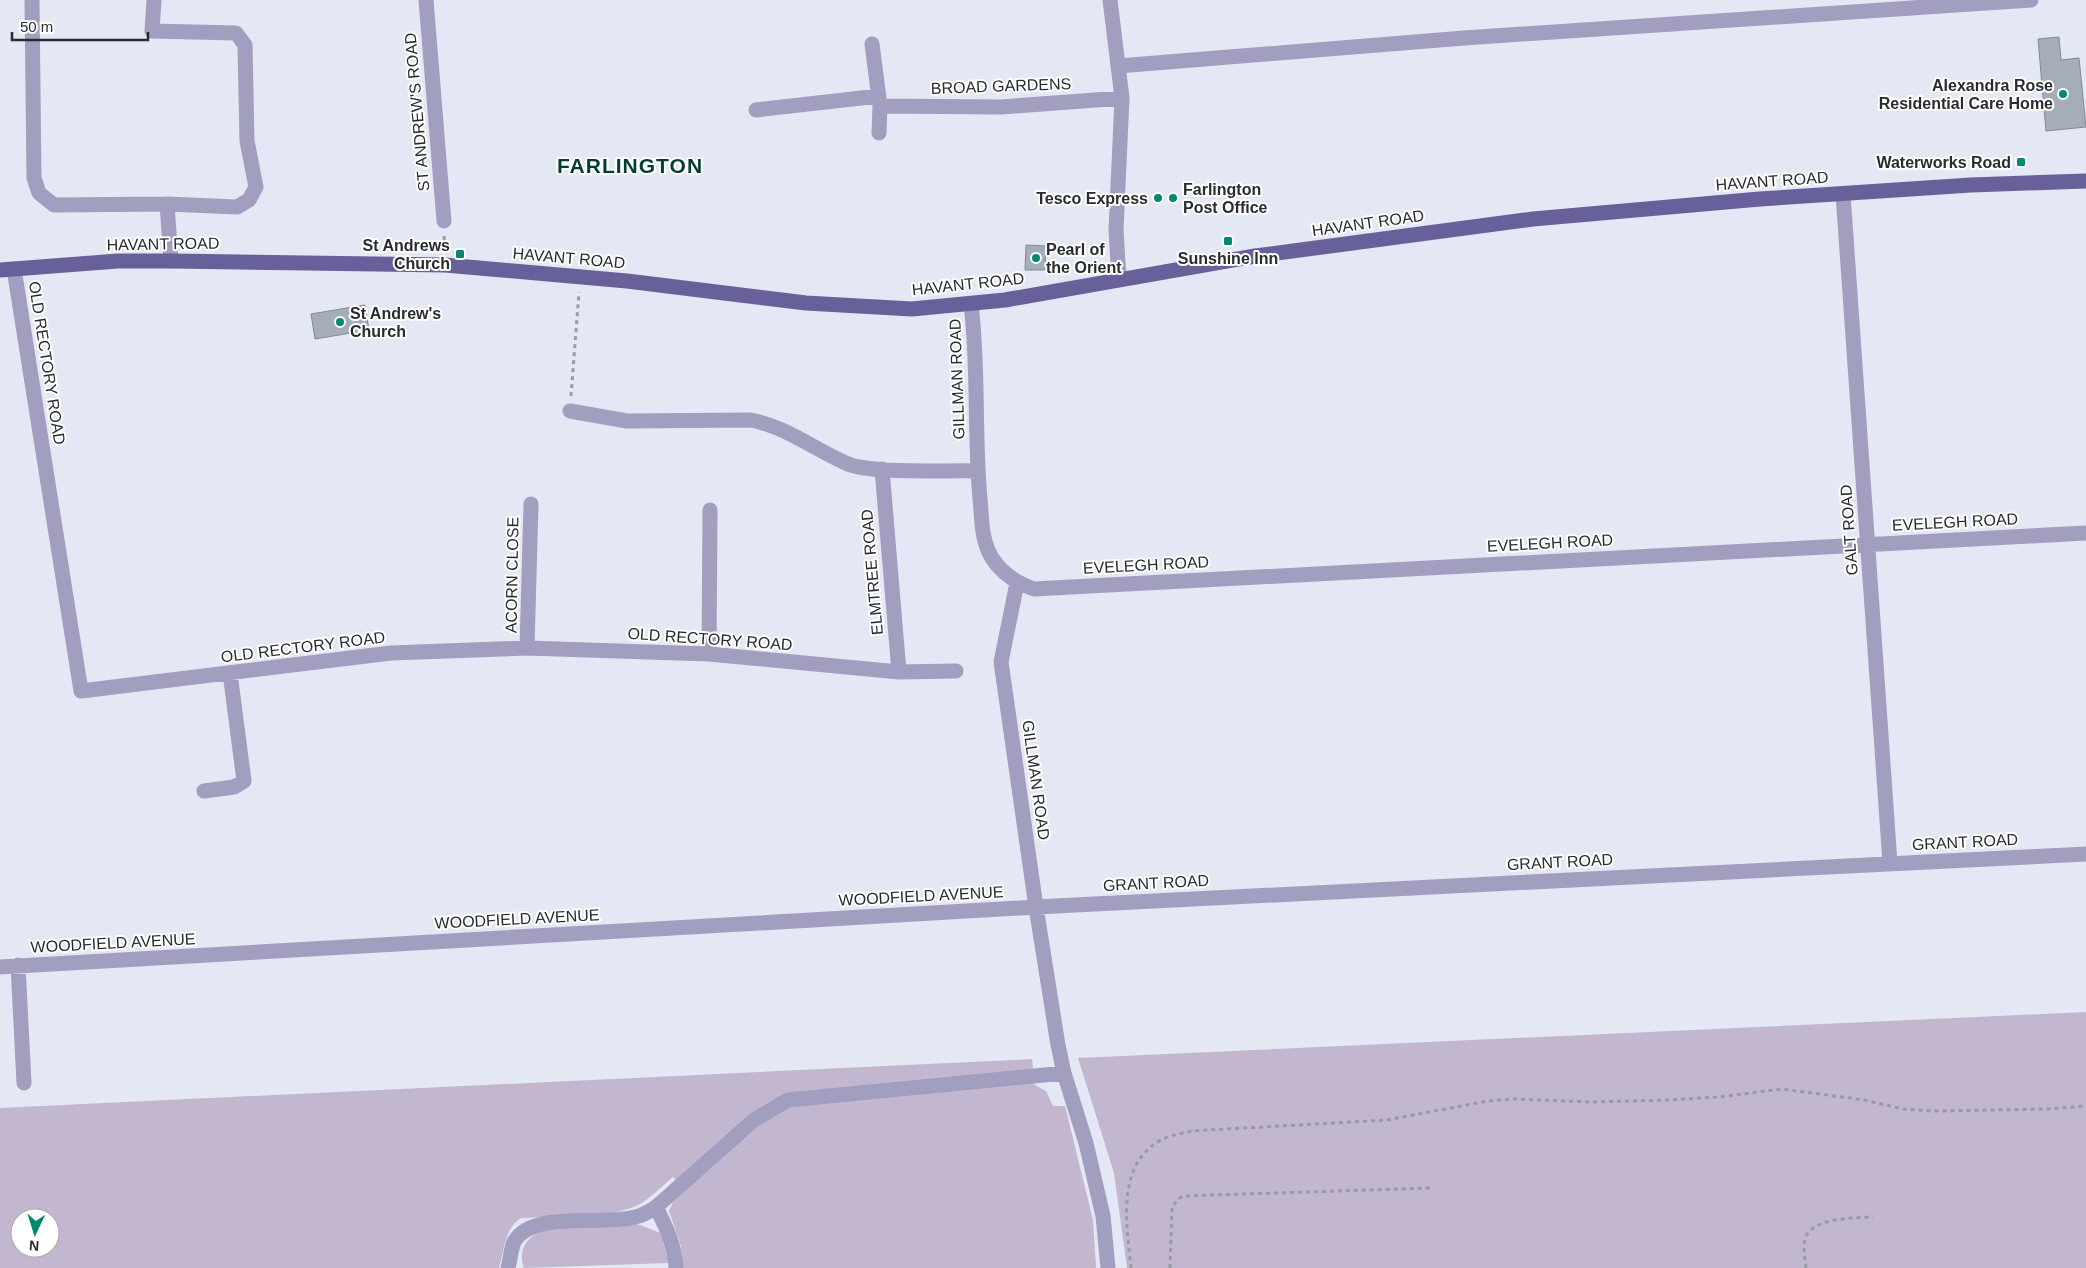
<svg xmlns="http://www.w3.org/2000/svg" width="2086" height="1268" font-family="Arial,sans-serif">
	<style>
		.green { fill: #c3b7cf; fill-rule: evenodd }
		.building { fill: #a5aeb8; stroke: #818a93 }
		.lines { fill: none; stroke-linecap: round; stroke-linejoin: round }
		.path { stroke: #979ba4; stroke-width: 3; stroke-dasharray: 4 4; stroke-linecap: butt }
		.minor { stroke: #a19ec0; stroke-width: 15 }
		.major { stroke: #68609b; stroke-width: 15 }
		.poi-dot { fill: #00896f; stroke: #fff; stroke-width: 2 }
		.labels { text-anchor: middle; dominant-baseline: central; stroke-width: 4; stroke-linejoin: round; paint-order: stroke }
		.poi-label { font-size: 16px; font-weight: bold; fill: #292b2f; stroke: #fff; text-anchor: end }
		.street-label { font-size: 16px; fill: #292b2f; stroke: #fff }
		.district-label { font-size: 21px; font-weight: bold; letter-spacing: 1px; fill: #023d30; stroke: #fff }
	</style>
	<rect width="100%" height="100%" fill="#e3e8f4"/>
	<path class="green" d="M2086 1012V1268H1127L1114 1173 1078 1058Z
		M1032 1059 1035 1085 1046 1091 1053 1106H1065L1093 1220 1096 1268H683L681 1246 669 1211 676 1195 685 1192 673 1177C662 1186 652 1197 640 1204 613 1219 553 1216 521 1218 505 1228 504 1250 499 1268H0V1108ZM20 1218H50V1248H20Z
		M637 1224 661 1233 669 1263 524 1268C517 1249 528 1235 546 1229Z"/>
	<path class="building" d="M2059 37 2061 60 2079 58 2086 127 2046 131 2038 39Z
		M1026 245 1046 246 1045 270H1025Z
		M365 305 369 330 315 339 311 314Z"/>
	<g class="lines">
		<path class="path" d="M444 236 445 250
			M571 396 579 292
			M1131 1268C1127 1226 1115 1165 1161 1140 1169 1135 1181 1134 1191 1131L1387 1120 1488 1101 1514 1099 1591 1102 1669 1100 1719 1097 1782 1089 1864 1100 1903 1109 1936 1111 2047 1109 2086 1106
			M1170 1268 1172 1206 1182 1196 1431 1188
			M1806 1268C1805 1259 1803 1248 1805 1240 1809 1217 1856 1218 1873 1217"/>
		<path class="minor" d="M32 0 34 178 39 193 54 205 167 204 237 207 249 200 256 187 247 141 245 45 236 33 152 31 154 0
			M426 0 444 221
			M1110 0 1122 98 1116 230 1119 279
			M872 44 880 106 879 133
			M1118 66 1464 38 2031 0
			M880 106 1001 107 1122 98
			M756 110 879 96
			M1843 194 1890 863
			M167 204 171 261
			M14 269 81 691 391 653 527 648 709 654 899 672 956 671
			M971 304C979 369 974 434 980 499 982 519 981 540 992 558 1002 574 1017 583 1034 589L2086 533
			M570 411 627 421 751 420C787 427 815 450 848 464 873 474 947 470 978 471
			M882 469 899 672
			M1017 583 1001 662 1036 907 1058 1045 1064 1073 1086 1143 1103 1216 1108 1268
			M527 648 531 504
			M709 654 710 510
			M204 791 234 787 244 781 230 673
			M18 965 24 1083
			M0 967 1036 907 2086 854
			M656 1207C666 1227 675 1245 676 1268
			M508 1268C510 1260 511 1249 514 1242 532 1209 607 1227 639 1216 645 1214 651 1210 656 1207L754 1120 788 1100 1064 1073"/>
		<path class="major" d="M0 270 118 261H171L445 265 627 281 806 303 912 309 1005 300 1255 256 1533 219 1760 199 1971 185 2086 181"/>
	</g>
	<g class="poi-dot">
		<circle cx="2063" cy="94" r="5"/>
		<rect x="2016" y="157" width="10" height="10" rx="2.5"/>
		<circle cx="1158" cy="198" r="5"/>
		<circle cx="1173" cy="198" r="5"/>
		<rect x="1223" y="236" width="10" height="10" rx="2.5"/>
		<rect x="455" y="249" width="10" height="10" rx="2.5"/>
		<circle cx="1036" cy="258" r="5"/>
		<circle cx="340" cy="322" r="5"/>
	</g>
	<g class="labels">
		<g class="poi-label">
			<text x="2053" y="85">Alexandra Rose<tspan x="2053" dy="18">Residential Care Home</tspan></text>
			<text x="2011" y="162">Waterworks Road</text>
			<text x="1183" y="189" text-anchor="start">Farlington<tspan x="1183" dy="18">Post Office</tspan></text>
			<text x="1148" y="198">Tesco Express</text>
			<text x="450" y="245">St Andrews<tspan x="450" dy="18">Church</tspan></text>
			<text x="1046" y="249" text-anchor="start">Pearl of<tspan x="1046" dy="18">the Orient</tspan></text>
			<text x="1228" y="258" text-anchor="middle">Sunshine Inn</text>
			<text x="350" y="313" text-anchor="start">St Andrew's<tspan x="350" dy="18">Church</tspan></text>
		</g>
		<g class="street-label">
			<text transform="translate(1001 86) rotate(-2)">BROAD GARDENS</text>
			<text transform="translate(417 112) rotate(-95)">ST ANDREW'S ROAD</text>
			<text transform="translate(1772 181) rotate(-4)">HAVANT ROAD</text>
			<text transform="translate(1368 223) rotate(-8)">HAVANT ROAD</text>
			<text transform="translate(163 244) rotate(-1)">HAVANT ROAD</text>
			<text transform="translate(569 258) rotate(5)">HAVANT ROAD</text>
			<text transform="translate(968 284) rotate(-6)">HAVANT ROAD</text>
			<text transform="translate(47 363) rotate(81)">OLD RECTORY ROAD</text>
			<text transform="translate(957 379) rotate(-92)">GILLMAN ROAD</text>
			<text transform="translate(1955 522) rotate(-3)">EVELEGH ROAD</text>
			<text transform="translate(1849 530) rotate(-94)">GALT ROAD</text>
			<text transform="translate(1550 543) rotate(-3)">EVELEGH ROAD</text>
			<text transform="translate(1146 565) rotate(-3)">EVELEGH ROAD</text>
			<text transform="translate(872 572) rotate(-95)">ELMTREE ROAD</text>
			<text transform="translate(512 575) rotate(-89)">ACORN CLOSE</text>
			<text transform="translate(710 639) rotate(4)">OLD RECTORY ROAD</text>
			<text transform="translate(303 647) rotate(-7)">OLD RECTORY ROAD</text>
			<text transform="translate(1036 780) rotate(82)">GILLMAN ROAD</text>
			<text transform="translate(1965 842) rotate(-3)">GRANT ROAD</text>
			<text transform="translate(1560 862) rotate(-3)">GRANT ROAD</text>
			<text transform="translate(1156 883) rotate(-3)">GRANT ROAD</text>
			<text transform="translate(921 896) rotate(-3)">WOODFIELD AVENUE</text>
			<text transform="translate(517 919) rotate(-3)">WOODFIELD AVENUE</text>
			<text transform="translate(113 943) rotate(-3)">WOODFIELD AVENUE</text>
		</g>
		<g class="district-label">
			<text x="630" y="165">FARLINGTON</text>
		</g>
	</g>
	<g transform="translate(35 1233) rotate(184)"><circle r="24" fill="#ffffff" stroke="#a9aaac"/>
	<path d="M0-4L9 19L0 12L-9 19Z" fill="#00896f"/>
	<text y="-8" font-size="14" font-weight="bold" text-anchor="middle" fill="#292b2f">N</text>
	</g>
	<path d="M12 32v8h136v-8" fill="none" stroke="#292b2f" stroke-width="2.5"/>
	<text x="20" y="32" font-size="15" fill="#292b2f" stroke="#ffffff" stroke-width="4" paint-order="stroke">50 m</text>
</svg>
